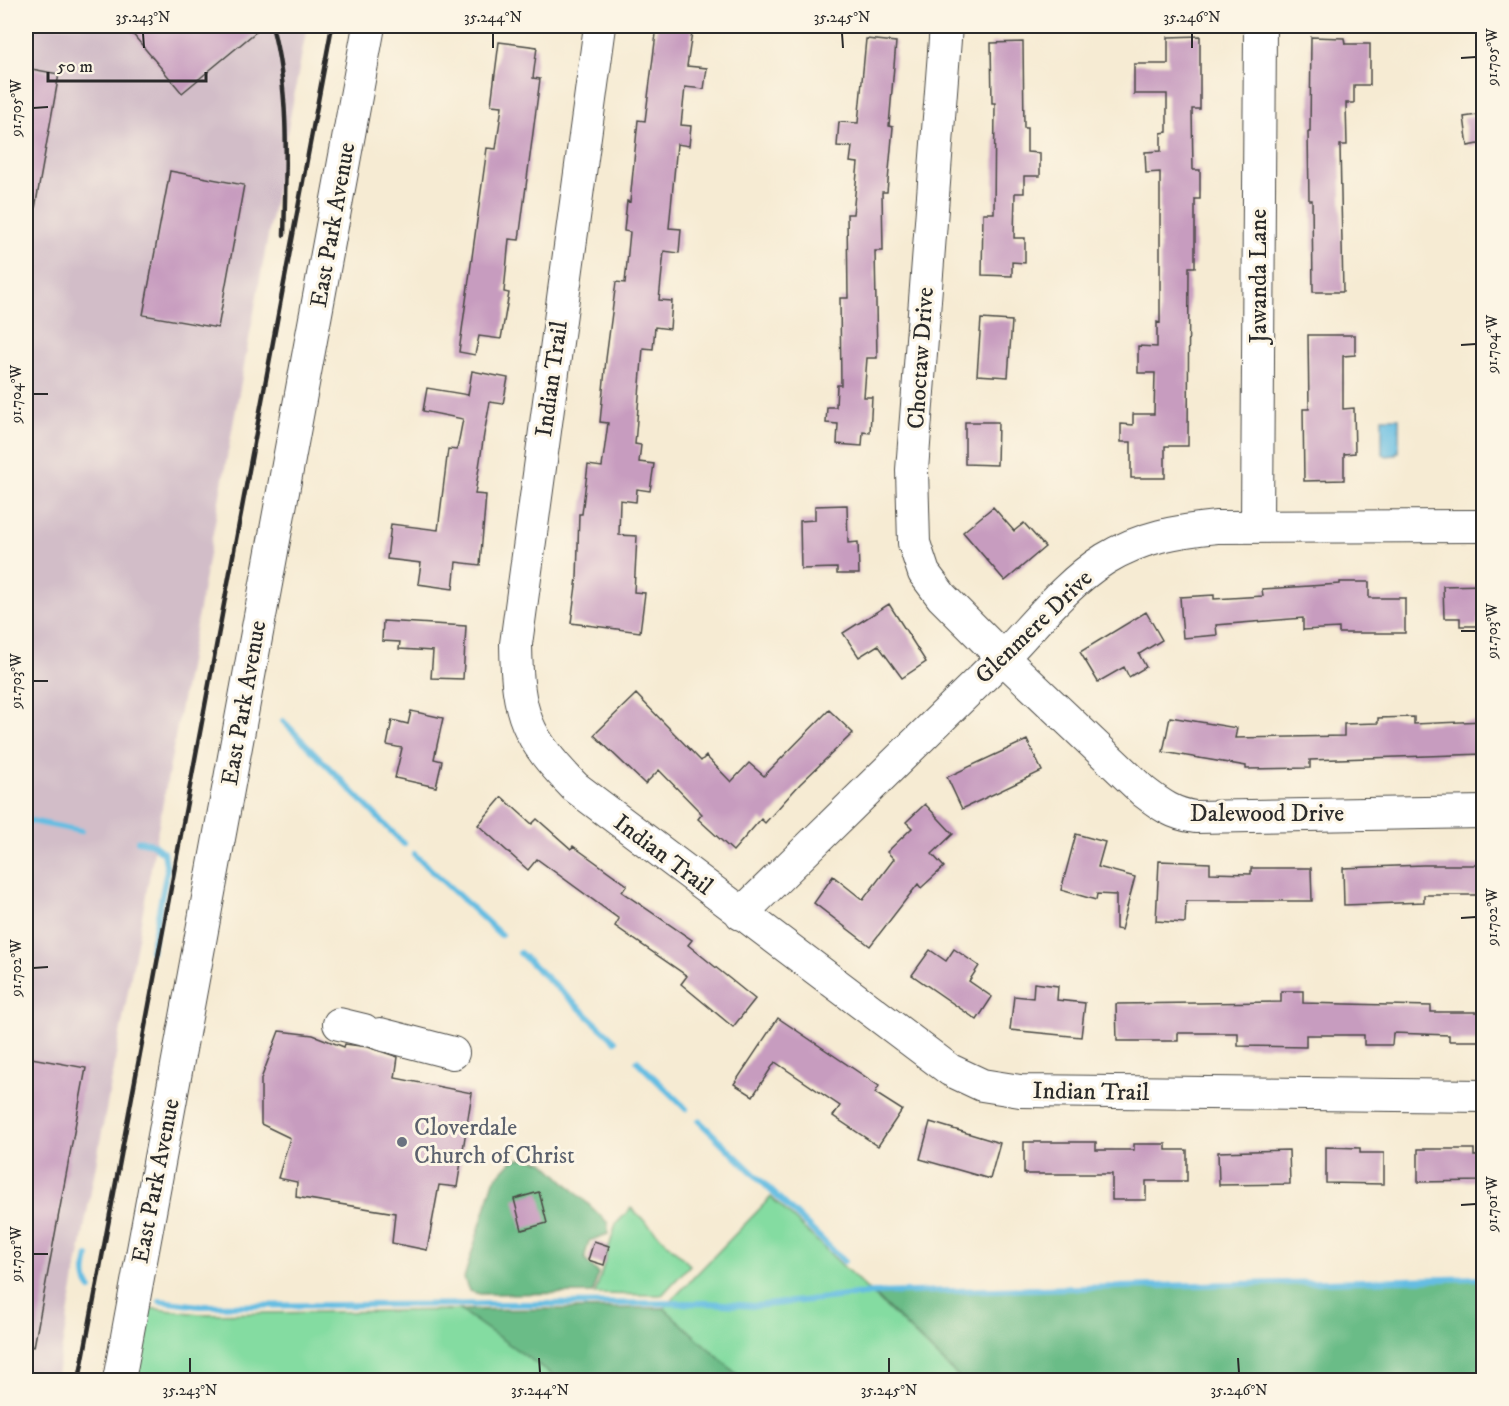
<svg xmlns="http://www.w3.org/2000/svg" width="1509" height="1406" font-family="'IM FELL DW Pica',serif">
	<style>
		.industrial { fill: #d2bdc8 }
		.green { fill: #84dca1; stroke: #588466; stroke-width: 1.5 }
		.forest { fill: #6bbc87; stroke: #4b7459; stroke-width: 1.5 }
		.water { fill: #65bde2; stroke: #487486; stroke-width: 1.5 }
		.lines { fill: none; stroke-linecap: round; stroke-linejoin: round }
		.stream { stroke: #65bde2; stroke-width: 6 }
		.building { fill: #c79cbf }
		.minor-casing { stroke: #494844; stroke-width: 34 }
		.minor { stroke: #fff; stroke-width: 32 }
		.rail { stroke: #2b2b2b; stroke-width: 4.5 }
		.ticks { fill: none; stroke: #2b2b2b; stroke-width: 2 }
		.worship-dot { fill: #6b7280; stroke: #fcf5e5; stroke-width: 2 }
		.labels { text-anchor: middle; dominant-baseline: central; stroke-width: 6; stroke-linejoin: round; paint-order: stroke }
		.street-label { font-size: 24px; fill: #2b2b2b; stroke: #fcf5e5 }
		.worship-label { font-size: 24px; fill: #5b616d; stroke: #fcf5e5; text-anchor: start }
		.neatline { fill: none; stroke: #2b2b2b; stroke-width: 2 }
		.ticks-label { font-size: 15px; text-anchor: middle; fill: #2b2b2b }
	</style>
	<rect width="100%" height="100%" fill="#fcf5e5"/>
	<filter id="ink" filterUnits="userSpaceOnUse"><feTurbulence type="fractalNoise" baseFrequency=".0167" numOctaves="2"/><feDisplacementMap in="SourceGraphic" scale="12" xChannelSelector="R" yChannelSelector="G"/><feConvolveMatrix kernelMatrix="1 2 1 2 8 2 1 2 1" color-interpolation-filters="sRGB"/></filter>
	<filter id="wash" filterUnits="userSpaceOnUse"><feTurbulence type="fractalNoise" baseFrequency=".008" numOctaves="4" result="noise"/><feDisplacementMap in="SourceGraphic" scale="24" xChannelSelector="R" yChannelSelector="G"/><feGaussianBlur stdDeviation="1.35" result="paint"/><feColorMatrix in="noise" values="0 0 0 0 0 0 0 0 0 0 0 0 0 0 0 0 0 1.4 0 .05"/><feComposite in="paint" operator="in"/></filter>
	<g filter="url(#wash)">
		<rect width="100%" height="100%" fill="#f6ebd3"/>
		<path class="industrial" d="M26 26H307L56 1380H26Z"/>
		<path class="green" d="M771 1197 962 1380H743L664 1308Z
			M631 1208 690 1265 662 1295 595 1294 616 1224Z
			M148 1308 200 1314 460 1310 560 1380H135Z"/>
		<path class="forest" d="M527 1158 544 1162 608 1223V1234L589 1241C581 1268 585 1256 598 1273L593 1293 480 1294 469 1291 464 1278 494 1180 513 1160Z
			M1483 1279V1380H962L875 1295Z
			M664 1308 743 1380H560L460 1310Z"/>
		<path class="water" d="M1382 418H1399V452H1396V455L1385 456 1382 452Z"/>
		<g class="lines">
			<path class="stream" d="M283 721 404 844
				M26 820 81 831
				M138 841 152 844 164 853 167 870 151 951
				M414 854 501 935
				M520 953 615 1041
				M637 1061 686 1109
				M699 1121 844 1261
				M88 1256C86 1268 82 1279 91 1289
				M160 1301 200 1306 707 1303 756 1306 873 1293 1484 1278"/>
		</g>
		<g id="blocks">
			<path class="building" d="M126 26H263L182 93Z
				M657 26H693L687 66 707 68 704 89 685 87 681 125 691 126 689 146 677 144 669 228 681 229 679 253 664 251 659 300 672 301 670 329 655 327 653 349 643 348 635 444 641 445 639 462 654 464 650 491 637 489 636 502 620 500 619 535 637 536 634 592 645 593 640 632 571 623 577 578 579 514H582L588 465 602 467 608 423 600 422 606 359 616 282 625 283 630 232 624 231 627 201 630 202 638 120 645 121Z
				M1200 36V109H1192L1193 170H1200V199H1195V267H1189L1188 446H1165V478H1131V442H1121V424L1133 425V414H1154L1155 373H1138V346L1157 347V322L1160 323V172L1146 173 1145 152 1161 151V133L1167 132V94H1134V64H1168V37Z
				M1311 37 1344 38 1345 44H1370V85H1354V103H1346L1347 145H1340L1343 292H1313L1312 200H1309L1308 132H1310Z
				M866 39 896 42 889 126 893 127 887 192H882L883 251H875L877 358H867L864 397H872L870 433 863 432 862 446 837 444 838 424 826 423 827 407H836L837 385H841L840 298H848L847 214H853L858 163 850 162 852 147 837 146 839 122 858 123Z
				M499 42 537 47 533 78 540 79 519 240 509 239 504 292 509 293 501 339 479 336 475 355 459 352 487 148 496 149 502 106 491 105Z
				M1023 42 1024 128H1027V152L1040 153V176H1024V193H1015L1014 238H1025V263L1012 262V276L982 275 983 213H994L995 103H992L991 43Z
				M26 68 59 74 34 214H26Z
				M1484 114V143L1468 146 1464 117Z
				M170 171 244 185 218 328 143 315Z
				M981 319 1012 321 1008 377 977 375Z
				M1308 335H1355V355L1343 356V409L1354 408 1355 453 1344 454V480L1304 481 1303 409H1309Z
				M472 371 508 378 503 404 490 402 484 434 475 494 486 495 480 565 456 562 453 589 418 584 421 563 387 559 391 524 438 530 448 449 457 450 463 419 423 411 427 388 468 395Z
				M965 422H998L997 465 965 464Z
				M847 505 848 543 858 542 859 574H837V568L801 569 800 521 815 520V506Z
				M993 507 1014 531 1024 523 1045 547 1005 581 963 532Z
				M1340 582H1369V598H1405V633H1339V628L1303 630V618L1216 625 1217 635 1183 638 1180 597 1214 595V599L1263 596 1262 589 1340 584Z
				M1484 585V618H1478V626H1460V618H1444L1443 586Z
				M889 604 926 662 902 678 878 645 859 657 843 633Z
				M1146 612 1162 640 1139 654 1146 667 1129 677 1124 667 1098 682 1080 652Z
				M383 621 466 626 463 679 431 678 433 651 399 649 400 642 382 641Z
				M636 694 701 761 706 756 731 782 749 763 764 776 829 710 853 733 800 784 765 823 761 819 733 851 698 819 702 814 659 770 645 784 594 735Z
				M411 711 443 718 434 759 442 761 436 787 395 778 402 748 387 745 392 720 408 724Z
				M1170 717 1237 728 1235 738 1344 736V724L1378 723V718L1414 717V724L1484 721V754L1310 760V768L1246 769V766L1163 752Z
				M1027 740 1042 771 962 809 947 777Z
				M502 797 532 824 537 819 571 849 573 846 627 885 622 892 692 940 688 945 755 999 733 1027 681 984 687 976 615 926 619 919 537 859 528 870 478 825Z
				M925 804 953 834 932 854 944 867 921 888 918 884 870 946 814 903 833 876 863 900 894 859 887 852 912 828 906 822Z
				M1076 834 1105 842 1098 867 1135 877 1121 930 1116 929V895L1097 894 1096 900 1061 890Z
				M1159 861 1210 863V873L1251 874V868H1311L1312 901H1186L1185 923 1156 921Z
				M1423 865H1484V895H1424V902L1344 905 1343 868Z
				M954 949 979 966 969 981 992 997 977 1020 912 975 930 950 946 961Z
				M1034 983 1058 986 1057 1000 1085 1003 1081 1037 1010 1030 1014 996 1033 998Z
				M1281 991H1303V1003L1431 1006V1012H1484V1041H1449V1035L1393 1033 1392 1045H1364V1035H1306V1047L1238 1046V1033H1178V1041H1117L1116 1004 1281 1002Z
				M778 1018 879 1086 875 1093 902 1110 878 1146 833 1116 840 1106 775 1062 753 1096 734 1084Z
				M279 1031 313 1035 344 1047 345 1044 368 1047 398 1057 395 1078 472 1093 457 1187 439 1185 427 1250 392 1243 395 1213 296 1197 297 1182 278 1178 290 1138 261 1124V1079Z
				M26 1057 86 1068 34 1347 26 1346Z
				M930 1122 1000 1143 990 1179 920 1159Z
				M1024 1142H1096V1150H1134V1144H1166V1150H1187V1181H1146V1200H1112V1174H1024Z
				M1326 1147 1360 1148V1153H1384V1184L1326 1183Z
				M1418 1149H1474V1156H1484V1181L1418 1182Z
				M1289 1150 1290 1184 1219 1185 1218 1152Z
				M539 1192 547 1223 522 1230 514 1199Z
				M594 1241 609 1246 604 1265 588 1260Z"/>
		</g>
	</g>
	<g filter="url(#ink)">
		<use href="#blocks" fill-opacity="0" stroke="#494844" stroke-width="1.5"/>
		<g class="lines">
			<g class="minor-casing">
				<path id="minor" d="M600 26 516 644C517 715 526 737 575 787L950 1070 982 1085 1020 1091 1484 1096
					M946 26 912 470 914 543 924 573 942 597 1003 658 1144 792C1161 805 1173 814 1195 817L1484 812
					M1257 527 1260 26
					M741 914C825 831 910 749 994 666 1030 631 1062 586 1105 559 1141 537 1177 531 1217 527L1484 526
					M339 1024 364 1030
					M380 1034 453 1053
					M119 1380 369 26"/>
			</g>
			<use href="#minor" class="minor"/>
			<path class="rail" d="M272 26C290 93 286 165 284 235
				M79 1380 332 26"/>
		</g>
	</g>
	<path class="ticks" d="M143 33 144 48M493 33V48M842 33 843 48M1192 33V48M1461 58 1476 57M33 108 48 107M1461 345 1476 344M33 394H48M1461 631H1476M33 681H48M1461 918 1476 917M33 968 48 967M1461 1205 1476 1204M33 1254H48M190 1358V1373M539 1358 540 1373M889 1358V1373M1238 1358 1239 1373"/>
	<circle class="worship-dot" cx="402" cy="1142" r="6"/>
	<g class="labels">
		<g class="street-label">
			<text transform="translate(333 225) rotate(-80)">East Park Avenue</text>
			<text transform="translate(1259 276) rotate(-90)">Jawanda Lane</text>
			<text transform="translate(921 358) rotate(-86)">Choctaw Drive</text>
			<text transform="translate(552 379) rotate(-82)">Indian Trail</text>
			<text transform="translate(1034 627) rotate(-44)">Glenmere Drive</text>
			<text transform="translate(244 703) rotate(-80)">East Park Avenue</text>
			<text x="1267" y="814">Dalewood Drive</text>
			<text transform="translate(663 855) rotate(37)">Indian Trail</text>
			<text transform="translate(1091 1092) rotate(1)">Indian Trail</text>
			<text transform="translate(156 1181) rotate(-79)">East Park Avenue</text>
		</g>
		<g class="worship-label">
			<text x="414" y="1128">Cloverdale<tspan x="414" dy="28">Church of Christ</tspan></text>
		</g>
	</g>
	<rect width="1509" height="1406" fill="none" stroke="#fcf5e5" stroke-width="66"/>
	<path d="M48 72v9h158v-9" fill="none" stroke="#2b2b2b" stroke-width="3"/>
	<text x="57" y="72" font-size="18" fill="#2b2b2b" stroke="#fcf5e5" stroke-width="4.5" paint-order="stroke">50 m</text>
	<rect x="33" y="33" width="1443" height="1340" class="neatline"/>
	<g class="ticks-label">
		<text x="143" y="22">35.243°N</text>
		<text x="493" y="22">35.244°N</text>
		<text x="842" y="22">35.245°N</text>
		<text x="1192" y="22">35.246°N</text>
		<text transform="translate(1492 57) rotate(-90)" y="5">91.705°W</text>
		<text transform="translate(16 108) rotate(-90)" y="5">91.705°W</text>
		<text transform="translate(1492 344) rotate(-90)" y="5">91.704°W</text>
		<text transform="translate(16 394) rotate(-90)" y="5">91.704°W</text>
		<text transform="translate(1492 631) rotate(-90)" y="5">91.703°W</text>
		<text transform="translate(16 681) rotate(-90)" y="5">91.703°W</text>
		<text transform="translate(1492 917) rotate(-90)" y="5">91.702°W</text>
		<text transform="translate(16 968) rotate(-90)" y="5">91.702°W</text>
		<text transform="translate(1492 1204) rotate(-90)" y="5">91.701°W</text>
		<text transform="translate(16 1254) rotate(-90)" y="5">91.701°W</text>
		<text x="190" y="1395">35.243°N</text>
		<text x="540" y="1395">35.244°N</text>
		<text x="889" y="1395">35.245°N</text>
		<text x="1239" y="1395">35.246°N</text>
	</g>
</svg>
